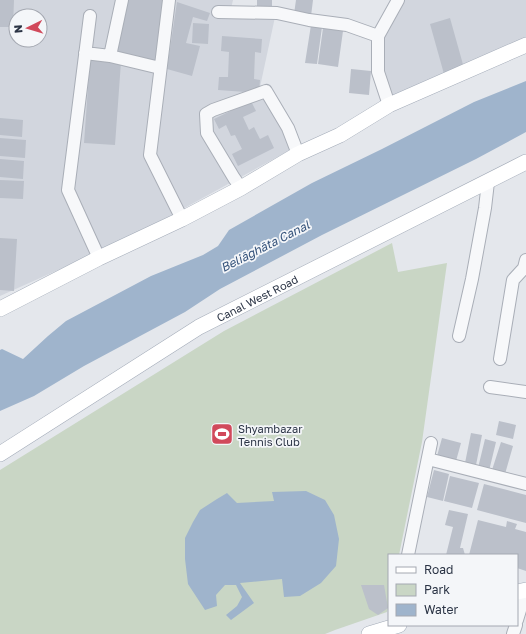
<svg xmlns="http://www.w3.org/2000/svg" width="526" height="634" font-family="'Golos Text',sans-serif">
	<style>
		.built { fill: #d2d6de; fill-rule: evenodd }
		.green { fill: #c9d6c5 }
		.water { fill: #9fb4cc }
		.building { fill: #bbc0ca }
		.lines { fill: none; stroke-linecap: round; stroke-linejoin: round }
		.minor-casing { stroke: #a9aeb7; stroke-width: 14 }
		.major-casing { stroke: #a3abb8; stroke-width: 16 }
		.minor { stroke: #f7f8fa; stroke-width: 12 }
		.major { stroke: #fff; stroke-width: 15 }
		.labels { text-anchor: middle; dominant-baseline: central; stroke-width: 3.5; stroke-linejoin: round; paint-order: stroke }
		.street-label { font-size: 11px; fill: #2b3445; stroke: #f4f6f9 }
		.poi-label { font-size: 11px; fill: #2b3445; stroke: #f4f6f9; text-anchor: start }
		.water-label { font-size: 12px; font-style: italic; fill: #34527a; stroke: #f4f6f9 }
	</style>
	<rect width="100%" height="100%" fill="#e4e7ec"/>
	<path class="built" d="M0 0H233L229 17H275L260 87 285 132 290 150 168 217 76 262 0 296ZM16 16H40V40H16Z
		M402 0H526V39L390 99 380 71 383 37Z"/>
	<path class="green" d="M392 243 398 272 447 263 422 442 399 555H389V602L387 612 335 630 325 634H0V470L224 331Z"/>
	<path class="water" d="M526 81V132L476 159 322 235 220 289 185 312 84 366 34 396 0 411V350L2 349 23 359 48 336 66 321 151 276 203 255 218 246 229 230 312 183 382 149 474 102Z
		M306 491 325 500 334 515 339 539 336 566 321 583 300 596 284 597 282 579 240 583 254 603 231 620 226 615 237 606 242 597 236 585H225L216 595 217 606 205 610 188 584 185 559V538L193 522 200 510 217 499 227 493 237 503 274 501 272 492Z"/>
	<path class="building" d="M0 0H14L13 27H0Z
		M124 0H165L157 61 115 53Z
		M257 0H272V9H257Z
		M296 0H313L311 16 294 14Z
		M177 2 210 13 207 21 193 17 186 43 200 46 192 76 167 69Z
		M450 18 464 68 444 74 430 24Z
		M193 23 209 24 208 44 192 43Z
		M311 25 322 27 317 64 305 63Z
		M323 28 343 31 338 67 318 64Z
		M222 36 262 39 261 53 255 52 254 79 260 80 259 93 218 90 219 77H228L229 52 221 51Z
		M90 60 121 62 115 145 84 143Z
		M351 69 371 71 369 95 349 93Z
		M251 101 256 111 243 117 249 130 254 127 260 139 268 135 274 148 238 166 232 154 242 149 235 135 231 136 226 125 219 129 214 119Z
		M0 118 23 120 22 137 0 135Z
		M0 138 26 140 25 158 0 156Z
		M0 159 24 161 23 179 0 177Z
		M0 180 24 181 23 199 0 198Z
		M0 238 17 239 14 291 0 290Z
		M499 421 516 425 513 439 496 435Z
		M471 433 482 435 476 465 465 463Z
		M442 438 461 443 456 461 437 456Z
		M485 439 496 442 489 471 478 468Z
		M501 442 513 446 505 474 492 470Z
		M434 470 449 474 443 501 427 497Z
		M450 476 479 483 472 508 444 501Z
		M484 484 526 495V523L477 510Z
		M449 510 468 514 460 548H463L465 555H446L453 527 445 525Z
		M478 520 506 527 507 521 517 524 515 529 526 532V571L517 568V555H469Z
		M361 585H384L388 608 378 615 369 609Z"/>
	<g class="lines">
		<g class="minor-casing">
			<path id="minor" d="M169 0 150 155 182 219
				M218 12 277 13 309 20 347 25 378 36
				M90 16 68 190 99 258
				M85 53 110 56 160 68
				M110 56 122 0
				M389 105 378 72V36L398 0
				M241 188 234 178 207 133 206 114 213 110 266 91 288 128 298 154
				M459 336 472 279 485 208 488 182
				M500 359 513 280 524 268 526 260
				M490 387 526 392
				M428 459 526 484
				M408 555 431 443
				M517 620 526 590
				M513 634 516 625"/>
		</g>
		<g class="major-casing">
			<g id="major">
				<path d="M0 309 99 258 182 219 241 188 298 154 340 135 389 105 526 45"/>
				<path id="s1" d="M0 454 199 327 526 162"/>
				<path d="M517 592 526 590"/>
				<path d="M369 634 399 625"/>
			</g>
		</g>
		<use href="#minor" class="minor"/>
		<use href="#major" class="major"/>
	</g>
	<defs>
		<g id="stadium-square" transform="scale(1.15)"><rect x="-9" y="-9" width="18" height="18" rx="4" fill="#d1495b" stroke="#f4f6f9"/><path d="M0-5a6.5 5 0 1 0 0 10a6.5 5 0 1 0 0-10ZM-3.5-1.8h7v3.6h-7Z" fill="#fff"/></g>
	</defs>
	<g fill-rule="evenodd">
		<use href="#stadium-square" x="222" y="434"/>
	</g>
	<g class="labels">
		<g class="street-label">
			<text stroke="none"><textPath href="#s1" startOffset="301">Canal West Road</textPath></text>
		</g>
		<g class="poi-label">
			<text x="238" y="428">Shyambazar<tspan x="238" dy="13">Tennis Club</tspan></text>
		</g>
		<g class="water-label">
			<text transform="translate(265 246) rotate(-27)">Beliāghāta Canal</text>
		</g>
	</g>
	<rect x="388" y="554" width="130" height="72" fill="#f4f6f9" stroke="#a4a8b1"/>
	<rect x="396" y="567" width="20" height="6" fill="#ffffff" stroke="#a4a8b1"/>
	<text x="424" y="574" font-size="12" fill="#2b3445">Road</text>
	<rect x="396" y="584" width="20" height="12" fill="#c9d6c5" stroke="#a4a8b1"/>
	<text x="424" y="594" font-size="12" fill="#2b3445">Park</text>
	<rect x="396" y="604" width="20" height="12" fill="#9fb4cc" stroke="#a4a8b1"/>
	<text x="424" y="614" font-size="12" fill="#2b3445">Water</text>
	<g transform="translate(28 28) rotate(265)"><circle r="19" fill="#f4f6f9" stroke="#a4a8b1"/>
	<path d="M0-3L7 15L0 10L-7 15Z" fill="#d1495b"/>
	<text y="-6" font-size="11" font-weight="bold" text-anchor="middle" fill="#2b3445">N</text>
	</g>
</svg>
